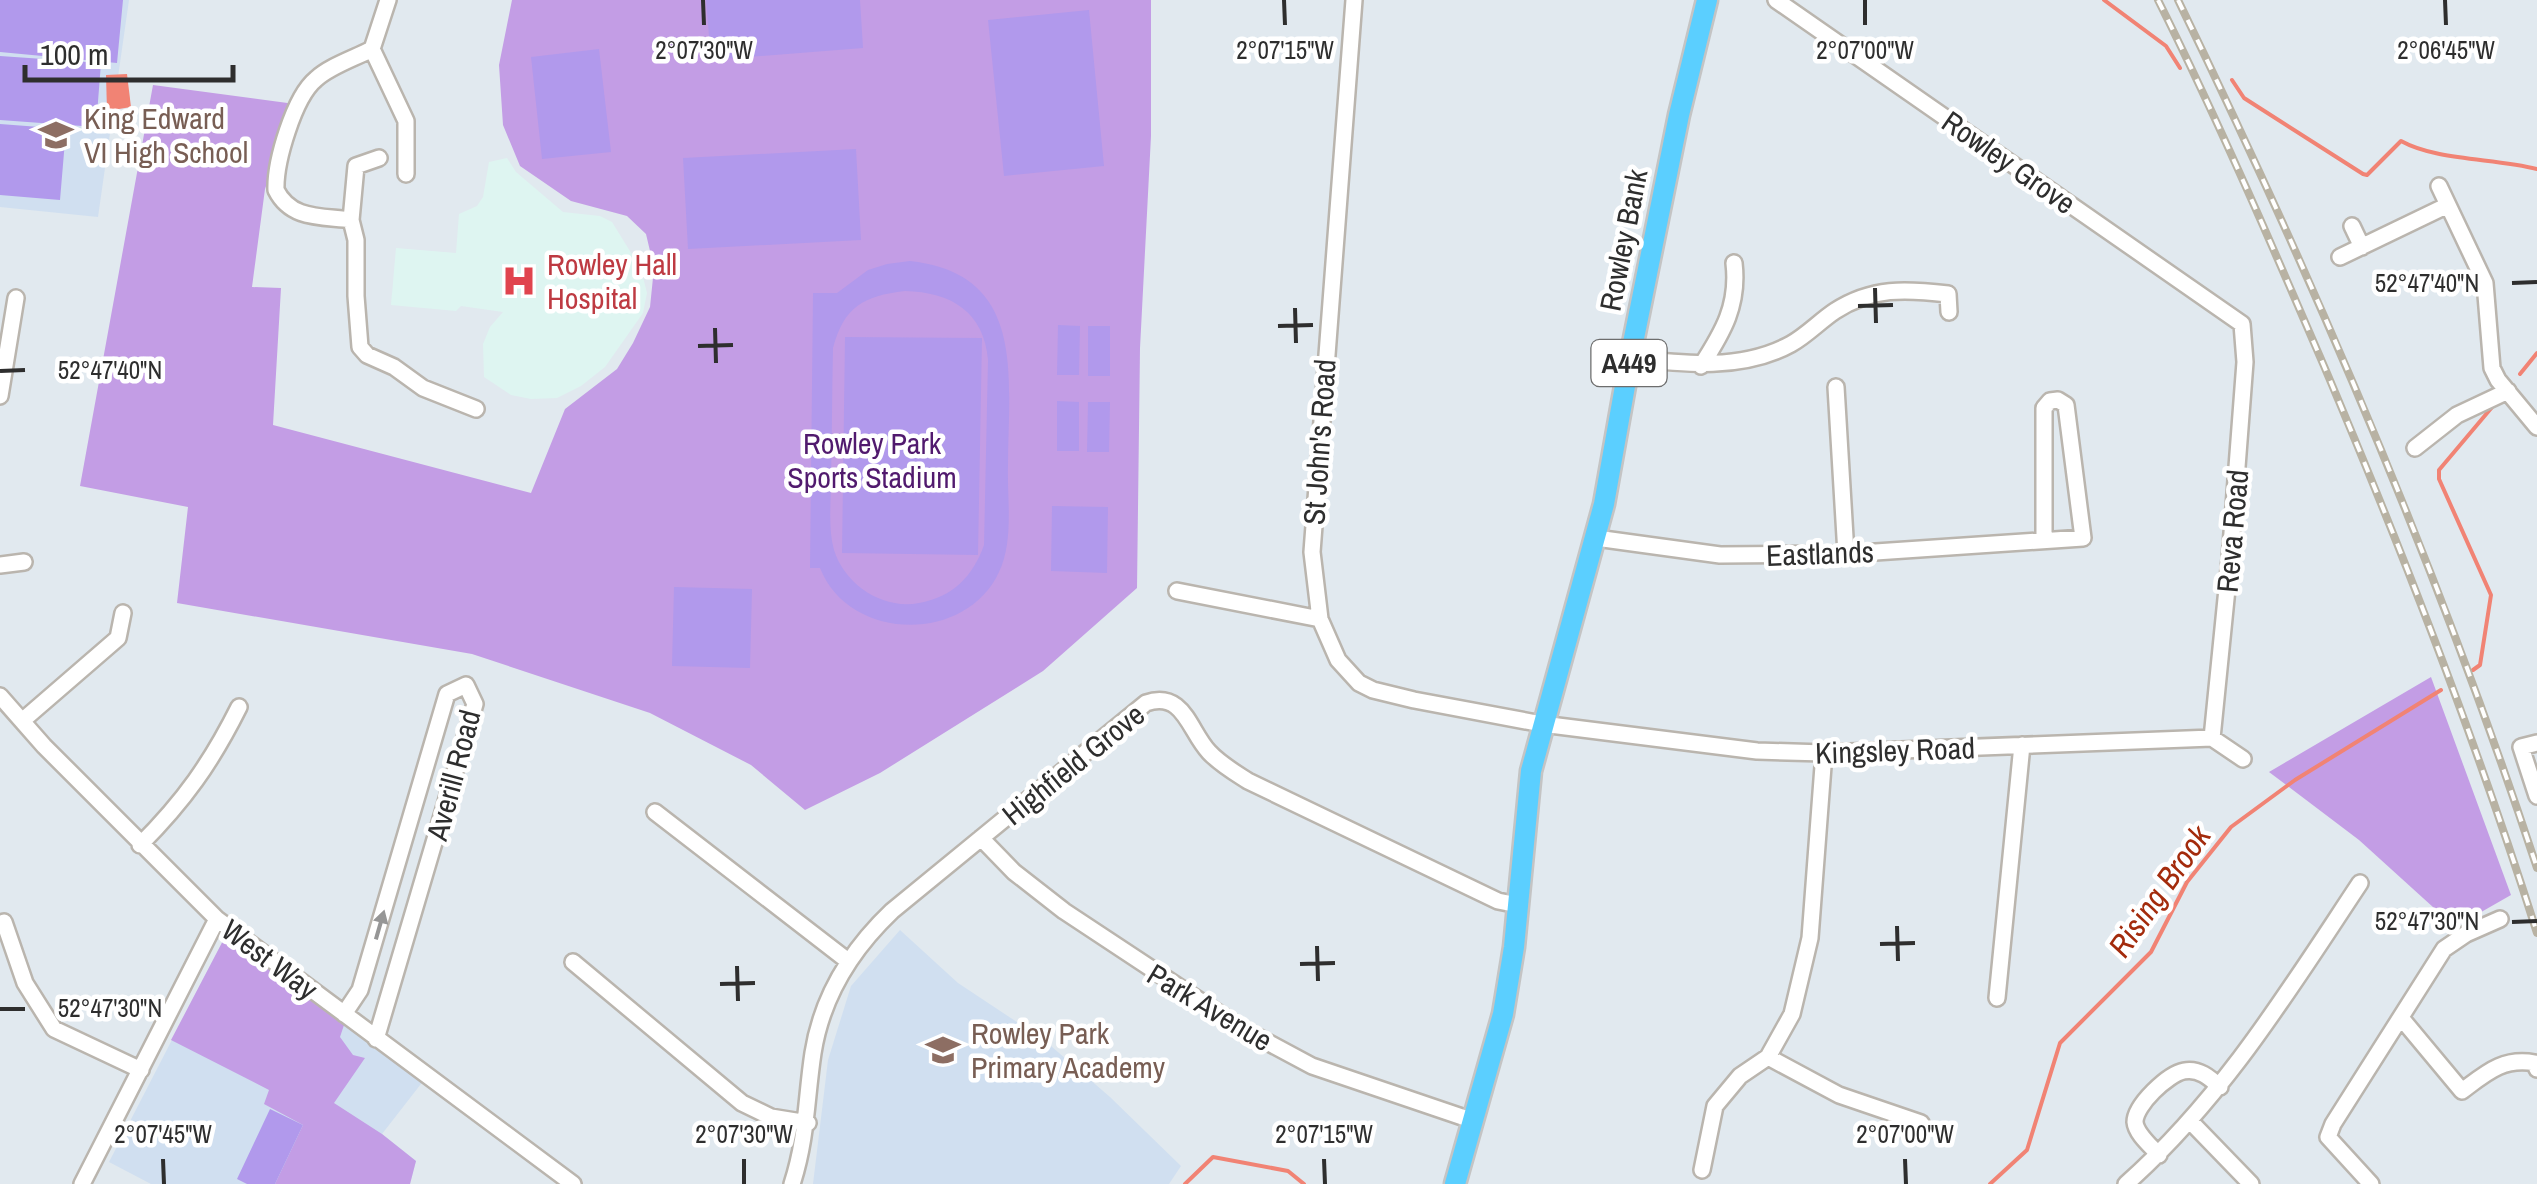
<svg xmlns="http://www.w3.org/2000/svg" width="2537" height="1184" font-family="'Archivo Narrow',sans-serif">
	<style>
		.education { fill: #d0dff0 }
		.medical { fill: #def5f1 }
		.green { fill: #c39de5 }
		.pitch { fill: #b199ec; fill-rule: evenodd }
		.water { fill: #f18374 }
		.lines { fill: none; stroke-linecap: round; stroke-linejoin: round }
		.stream { stroke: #f18374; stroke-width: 4 }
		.minor-casing { stroke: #bab5ae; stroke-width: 20 }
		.highway-casing { stroke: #c4c4c4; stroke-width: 25 }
		.minor { stroke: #fff; stroke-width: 15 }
		.highway { stroke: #5bcfff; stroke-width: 20 }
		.rail-casing { stroke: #b8b2a3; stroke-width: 8 }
		.rail { stroke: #fff; stroke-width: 4; stroke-dasharray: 11; stroke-linecap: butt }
		.oneway { fill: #969696 }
		.ticks { fill: none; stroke: #2e2e2e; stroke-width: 4 }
		.labels { text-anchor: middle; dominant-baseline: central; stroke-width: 9; stroke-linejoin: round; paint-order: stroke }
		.shield { fill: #fff; stroke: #6d6d6d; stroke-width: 2.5 }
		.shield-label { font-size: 28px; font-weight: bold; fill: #2e2e2e }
		.education-label { font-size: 30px; fill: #785e54; stroke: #fff; text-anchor: start }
		.street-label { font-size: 30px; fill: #2e2e2e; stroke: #fff }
		.health-label { font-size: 30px; fill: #be3a42; stroke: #fff; text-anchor: start }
		.park-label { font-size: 30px; fill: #511a6e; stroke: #fff }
		.water-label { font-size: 32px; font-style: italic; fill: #a32b0c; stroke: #fff }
		.ticks-label { font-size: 25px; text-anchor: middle; fill: #2e2e2e; stroke: #fff; stroke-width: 9; stroke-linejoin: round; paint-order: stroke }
	</style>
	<rect width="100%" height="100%" fill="#e1e9ef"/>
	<path class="education" d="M0 0H129L98 217 0 207Z
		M900 930 958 983 1044 1040 1110 1097 1181 1166 1169 1184H813L828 1060 851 986Z
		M226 935 424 1080 382 1134 416 1161 410 1184H151L109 1162Z"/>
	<path class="medical" d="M507 158 516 172 563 212 600 216 612 222 641 269 647 293 643 313 605 367 581 386 557 398 531 399 511 395 484 377 483 344 490 327 503 312 461 306 456 311 391 305 396 248 456 253 459 214 477 206 483 197 489 162Z"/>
	<path class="green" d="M512 0H1151V136L1140 348 1137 588 1043 671 880 773 805 810 751 765 650 713 472 654 177 603 188 507 80 486 153 85 295 104 265 189 252 287 281 288 273 425 531 493 565 409 617 369 633 343 650 307 654 268 646 234 627 216 571 201 520 166 503 125 499 65Z
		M2431 677 2511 895 2455 927 2359 840 2269 772Z
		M226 935 345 1022 340 1037 353 1055 365 1058 334 1103 382 1134 416 1161 410 1184H275L303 1125 264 1104 269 1090 171 1040Z"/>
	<path class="pitch" d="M0 0H123L117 63 0 52Z
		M706 0H860L863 48 711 60Z
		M1089 10 1104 166 1004 176 988 20Z
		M599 49 611 152 542 159 531 57Z
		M0 56 101 63 96 127 0 120Z
		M0 124 66 129 60 200 0 195Z
		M856 149 861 240 688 249 683 158Z
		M910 261C1028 274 1008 378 1008 466 1007 499 1014 541 999 572 966 644 849 642 820 568H810L813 293H837L868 270 887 264ZM905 291C951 292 984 312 988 360L984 545C973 576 953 597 919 603 883 610 845 585 834 550 828 528 831 503 831 480 832 436 832 392 833 348 844 307 863 296 905 291Z
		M1058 325 1080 326 1079 375H1057Z
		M1088 326H1110V376H1088Z
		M845 337 982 338 978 555 842 553Z
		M1057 401 1079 402V451H1057Z
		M1088 402H1110L1109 452H1087Z
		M1052 506 1108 507 1107 573 1051 571Z
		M674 587 752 589 750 668 672 666Z
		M270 1109 303 1125 275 1184H247L237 1179Z"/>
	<path class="water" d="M127 74 131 107 107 111 106 75Z"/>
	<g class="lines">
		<path class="stream" d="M2104 0 2166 46 2180 68
			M2232 80 2244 98 2363 174 2367 175 2401 141C2437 161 2495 158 2537 169
			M2520 374 2537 353
			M2473 670 2480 665 2491 595 2439 479V470L2493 406
			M1185 1184 1213 1157 1288 1171 1304 1184
			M1990 1184 2027 1150 2060 1043 2151 952 2187 882 2231 827 2295 780 2441 690"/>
		<g class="minor-casing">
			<path id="minor" d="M1354 0 1312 552 1320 619 1338 660 1359 683 1373 690 1414 700 1542 724 1757 751 1824 753 2212 738 2243 759
				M1776 0 2242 324 2245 362 2230 559 2212 738
				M372 49 406 121V174
				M379 158 356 166 351 220C321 216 291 220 276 190 275 162 294 97 316 79 330 66 355 58 372 49L388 0
				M2439 186 2485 283 2492 368 2498 380 2537 427
				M351 220 356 240V296L360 347 367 355 394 367 423 388 476 409
				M2352 226 2362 247
				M2340 257 2448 205
				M1630 358C1683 364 1742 371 1791 344 1807 335 1820 321 1835 311 1872 287 1906 289 1948 294L1949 312
				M1701 366C1723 332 1739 305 1734 263
				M1836 387 1846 554
				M0 396 16 298
				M2415 448 2457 415 2508 391
				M1596 538 1720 555 1846 554 2083 538 2066 405 2058 400 2050 401 2044 408V540
				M0 565 24 562
				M1177 591 1320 619
				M0 696 44 746 217 919 573 1184
				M22 721 118 638 123 613
				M2537 743 2521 747 2537 796
				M655 812 848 961
				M981 838 1014 872 1064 911 1241 1028 1312 1066 1471 1120
				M140 845C184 801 211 763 239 707
				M4 922 25 983 54 1029 141 1070
				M573 962 742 1103 771 1117 808 1123
				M1997 998 2022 745
				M344 1014 360 990 447 694 466 685 475 704 376 1039
				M2402 1019 2462 1091C2486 1073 2503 1057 2535 1063L2537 1069
				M1768 1057 1839 1095 1921 1123
				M2191 1122 2251 1184
				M2159 1155C2151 1146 2136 1134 2135 1122 2135 1105 2168 1074 2184 1071 2199 1068 2210 1078 2220 1087
				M1702 1170 1715 1106 1740 1076 1768 1057 1792 1014 1810 938 1824 753
				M82 1184 217 919
				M792 1184C807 1138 806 1099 813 1053 822 996 851 950 892 911L1146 703C1184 690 1189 731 1209 752 1220 764 1234 772 1248 781L1498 901 1518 905
				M2126 1184C2223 1098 2289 990 2360 883
				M2371 1184 2328 1137 2333 1124 2444 949 2466 934 2500 919"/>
		</g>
		<g class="highway-casing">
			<path id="highway" d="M1455 1184 1503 1014 1514 947 1531 771 1604 504 1630 358 1679 115 1707 0"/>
		</g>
		<use href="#minor" class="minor"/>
		<use href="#highway" class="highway"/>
		<g class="rail-casing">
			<path id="rail" d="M2158 0C2218 120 2271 243 2324 366 2403 552 2476 740 2537 933
				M2178 0C2315 282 2439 570 2537 868"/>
		</g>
		<use href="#rail" class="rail"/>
	</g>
	<defs><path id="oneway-solid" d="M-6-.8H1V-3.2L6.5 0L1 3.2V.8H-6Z" transform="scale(2.5)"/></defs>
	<use class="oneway" href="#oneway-solid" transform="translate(380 925) rotate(-74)"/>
	<path class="ticks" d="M703 0 704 25M1284 0 1285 25M1865 0V25M2445 0 2446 25M2512 283 2537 282M1875 288 1876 323M1858 306 1893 305M1295 308 1296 343M1278 326 1313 325M715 328 716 363M698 346 733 345M0 371 25 370M2512 922 2537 921M1897 926 1898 961M1880 944 1915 943M1317 946 1318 981M1300 964 1335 963M737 966 738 1001M720 984 755 983M0 1009H25M163 1159 164 1184M744 1159V1184M1324 1159 1325 1184M1905 1159 1906 1184"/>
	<defs>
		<g id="school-bare" transform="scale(2.7)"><path d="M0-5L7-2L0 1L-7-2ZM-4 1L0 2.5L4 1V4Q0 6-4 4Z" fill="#8d6e63" stroke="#fff" stroke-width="2.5" paint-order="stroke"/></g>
		<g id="hospital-bare" transform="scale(2.7)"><path d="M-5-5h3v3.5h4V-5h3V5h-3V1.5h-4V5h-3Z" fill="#e0444e" stroke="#fff" stroke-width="2.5" paint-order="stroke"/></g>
	</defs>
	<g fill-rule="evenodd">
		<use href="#school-bare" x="56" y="135"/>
		<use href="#hospital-bare" x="519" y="281"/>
		<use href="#school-bare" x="943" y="1050"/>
	</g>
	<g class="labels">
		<rect class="shield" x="1591.5" y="340" width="75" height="46" rx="8"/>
		<g class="shield-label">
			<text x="1629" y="363">A449</text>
		</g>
		<g class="education-label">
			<text x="84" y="118">King Edward<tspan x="84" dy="34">VI High School</tspan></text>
			<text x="971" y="1033">Rowley Park<tspan x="971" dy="34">Primary Academy</tspan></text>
		</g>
		<g class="street-label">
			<text transform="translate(2009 162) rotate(35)">Rowley Grove</text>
			<text transform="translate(1623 240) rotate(-79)">Rowley Bank</text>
			<text transform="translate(1319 442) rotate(-86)">St John's Road</text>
			<text transform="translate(2232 531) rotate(-85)">Reva Road</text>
			<text transform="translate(1820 553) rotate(-2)">Eastlands</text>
			<text transform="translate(1895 750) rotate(-2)">Kingsley Road</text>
			<text transform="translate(1073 764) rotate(-39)">Highfield Grove</text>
			<text transform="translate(453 775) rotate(-75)">Averill Road</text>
			<text transform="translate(270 959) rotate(37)">West Way</text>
			<text transform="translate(1210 1007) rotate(31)">Park Avenue</text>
		</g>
		<g class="health-label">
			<text x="547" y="264">Rowley Hall<tspan x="547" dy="34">Hospital</tspan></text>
		</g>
		<g class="park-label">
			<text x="872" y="443">Rowley Park<tspan x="872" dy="34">Sports Stadium</tspan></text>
		</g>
		<g class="water-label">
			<text transform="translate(2159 891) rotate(-55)">Rising Brook</text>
		</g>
	</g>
	<g class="ticks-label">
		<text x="704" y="59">2°07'30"W</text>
		<text x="1285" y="59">2°07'15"W</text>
		<text x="1865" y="59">2°07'00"W</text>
		<text x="2446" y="59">2°06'45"W</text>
		<text x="2427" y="292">52°47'40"N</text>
		<text x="110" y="379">52°47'40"N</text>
		<text x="2427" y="930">52°47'30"N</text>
		<text x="110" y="1017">52°47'30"N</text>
		<text x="163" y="1143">2°07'45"W</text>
		<text x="744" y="1143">2°07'30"W</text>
		<text x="1324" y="1143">2°07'15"W</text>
		<text x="1905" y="1143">2°07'00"W</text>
	</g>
	<path d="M25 65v15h208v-15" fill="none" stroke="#2e2e2e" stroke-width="5"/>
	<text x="40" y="65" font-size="30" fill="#2e2e2e" stroke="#ffffff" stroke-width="8" paint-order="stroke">100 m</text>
</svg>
